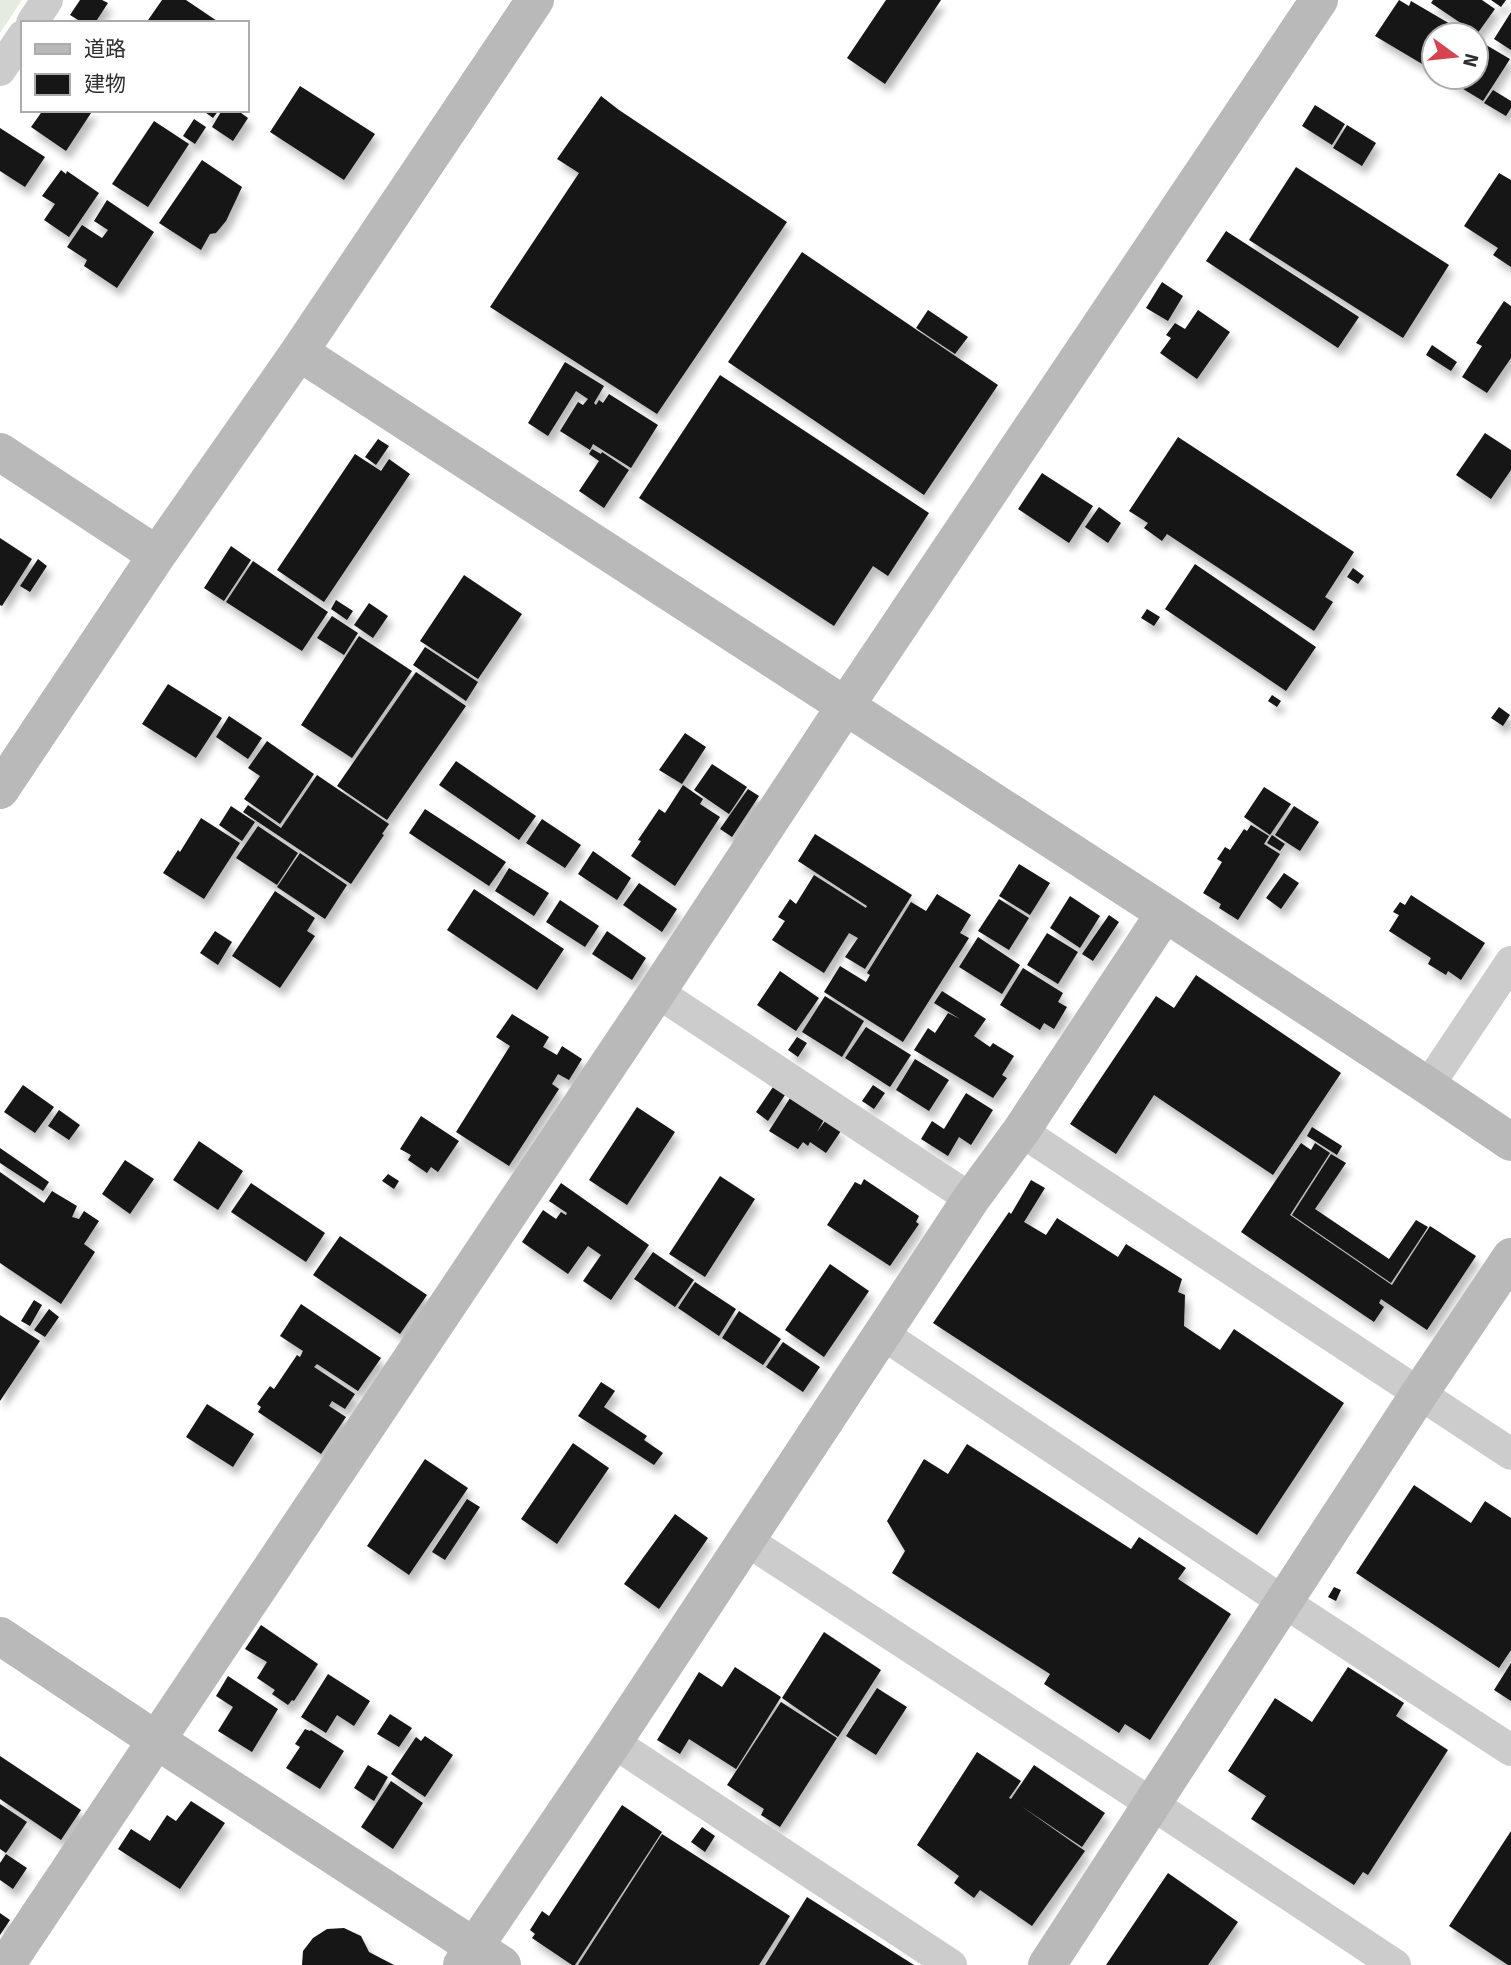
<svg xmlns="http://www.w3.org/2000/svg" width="1511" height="1965" font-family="Signika,'Noto Sans JP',sans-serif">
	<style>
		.green { fill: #e5ebde }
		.building { fill: #161616; filter: url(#shadow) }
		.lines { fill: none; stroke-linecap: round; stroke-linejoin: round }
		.street { stroke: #ccc; stroke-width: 32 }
		.secondary { stroke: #b9b9b9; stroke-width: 38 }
	</style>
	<defs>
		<filter id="shadow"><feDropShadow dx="4.5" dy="8" stdDeviation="3.5" flood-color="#0004"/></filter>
	</defs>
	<rect width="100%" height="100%" fill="#fff"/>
	<path class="green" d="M0 0H22L0 33Z"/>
	<path class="building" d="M80 0H102L108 3 95 23H83L70 15Z
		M162 0H186L220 23H146Z
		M886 0H941L885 84 847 58Z
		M1399 0 1409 6 1411 1 1469 35H1434V71L1375 36Z
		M1433 0H1482L1495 9 1477 34 1431 3Z
		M1491 0H1506L1501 7Z
		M1511 12V50L1494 39Z
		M1476 39 1510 59 1483 101 1443 77H1476Z
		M300 86 375 134 344 180 270 132Z
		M1493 90 1511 101V108L1506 116 1484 103Z
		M601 96 619 110 787 222 657 414 490 307 579 173 557 159Z
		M1315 105 1345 124 1332 145 1302 126Z
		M43 110H93L66 151 31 127Z
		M202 110H219L213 118Z
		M222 110H237L248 118 233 141 212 127Z
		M194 119 206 127 195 144 183 136Z
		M154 121 189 144 148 207 112 184Z
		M1347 125 1376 143 1362 166 1333 148Z
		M0 128 45 157 25 187 0 171Z
		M202 160 242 187 226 221 216 233 210 234 201 250 159 223Z
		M1296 167 1449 265 1403 338 1249 240Z
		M61 170 66 174 67 171 99 193 69 237 44 220 55 204 42 196Z
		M1499 173 1511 180V267L1493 255 1498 248 1464 226Z
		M107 200 154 232 117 288 84 266 87 260 67 247 82 225 102 238 108 230 94 221Z
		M1226 231 1359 317 1338 348 1206 261Z
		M802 252 998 385 924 495 728 362Z
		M1162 282 1183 296 1168 321 1146 308Z
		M1504 301 1511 306V358L1487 393 1462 377 1482 346 1476 343Z
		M928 310 968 337 955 354 916 328Z
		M1198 310 1230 332 1197 379 1160 353 1171 338 1166 335 1175 323 1185 329Z
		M1432 345 1457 362 1451 371 1426 355Z
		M565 362 604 386 594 403 596 405 599 400 603 403 609 394 658 425 631 468 593 444 590 450 560 431 578 402 583 405 588 399 576 391 548 436 528 423Z
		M720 375 929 513 888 576 873 566 834 626 639 498Z
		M1485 433 1511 450V470L1491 499 1456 475Z
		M1178 437 1354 552 1325 597 1333 602 1314 631 1167 534 1162 541 1144 528 1148 523 1129 511Z
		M378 439 389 446 376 465 365 457Z
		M592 449 601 454 602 452 629 470 604 508 579 491 599 461 589 454Z
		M355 454 381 471 389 459 410 474 324 602 277 570Z
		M1042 473 1093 506 1069 543 1018 509Z
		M1099 507 1121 523 1108 543 1085 527Z
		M0 538 32 559 2 606 0 605Z
		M231 546 251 560 224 601 204 588Z
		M38 559 47 566 30 592 20 586Z
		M253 561 328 612 302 651 226 602Z
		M1195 564 1316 647 1286 691 1165 609Z
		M1353 568 1364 576 1358 584 1347 577Z
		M464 575 522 614 478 679 420 641Z
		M336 600 353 611 347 620 331 609Z
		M369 603 388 616 373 638 354 625Z
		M1147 609 1160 617 1154 626 1141 618Z
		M332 616 358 633 344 655 317 638Z
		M359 636 412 671 352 758 301 725Z
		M425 647 478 682 466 701 413 665Z
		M416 672 466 706 387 820 337 786Z
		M168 684 222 718 196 758 142 724Z
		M1272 695 1281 701 1277 707 1268 701Z
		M1499 707 1510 715 1503 726 1491 718Z
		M229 716 262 738 248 759 216 737Z
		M685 733 706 747 682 784 659 770Z
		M267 741 314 774 280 824 244 799 260 776 248 768Z
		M456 761 536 816 519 840 439 785Z
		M712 764 747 787 729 814 694 790Z
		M317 775 389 824 382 834 384 835 351 884 243 812 248 805 281 828Z
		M683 785 703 799 700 804 720 817 675 886 631 856 641 841 638 840 659 809 665 813Z
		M1264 787 1291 804 1270 835 1244 817Z
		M748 789 759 796 732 837 720 829Z
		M231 806 255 822 242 841 219 825Z
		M1294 806 1319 822 1300 851 1275 835Z
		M425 809 506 862 489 886 409 833Z
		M201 818 240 843 204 899 163 873 178 850 180 852Z
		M542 819 581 845 565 868 526 843Z
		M1251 825 1269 836 1264 844 1280 854 1238 920 1219 908 1221 904 1203 893 1222 862 1217 859 1225 847 1230 850 1244 829 1247 831Z
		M258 826 298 853 277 885 236 858Z
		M815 834 912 895 865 969 845 957 858 938 849 933 824 973 772 940 785 921 778 917 790 899 796 904 814 875 866 908 867 906 798 861Z
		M1272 835 1285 844 1280 851 1267 843Z
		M593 851 631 878 617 900 578 874Z
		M300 853 347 885 325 919 277 887Z
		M1019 864 1050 883 1030 915 999 896Z
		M509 868 549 893 534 916 495 891Z
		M1284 873 1299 883 1281 909 1266 898Z
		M639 883 677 909 662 932 623 905Z
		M474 889 564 949 537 990 447 930Z
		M275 891 315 918 307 931 315 936 280 988 232 956Z
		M937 894 971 915 960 933 969 938 903 1042 824 992 840 966 866 982 870 975 867 973 911 902 926 911Z
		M1411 895 1485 943 1461 980 1448 971 1446 975 1428 964 1431 958 1389 931 1399 915 1393 912 1400 902 1405 905Z
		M1070 896 1100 916 1080 948 1050 928Z
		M999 899 1029 918 1009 950 978 931Z
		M560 900 599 926 585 947 546 922Z
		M1109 915 1119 922 1093 961 1082 954Z
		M215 931 232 942 218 965 200 953Z
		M607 931 646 958 632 980 592 954Z
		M1047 933 1078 952 1058 984 1027 965Z
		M978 937 1020 965 1002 994 959 967Z
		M1023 968 1063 993 1058 1002 1067 1007 1054 1029 1044 1023 1040 1030 1000 1005Z
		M780 971 819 998 796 1031 757 1005Z
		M1196 975 1341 1073 1273 1175 1154 1095 1116 1154 1070 1124 1156 996 1174 1008Z
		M942 991 986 1019 974 1036 990 1047 993 1043 1014 1056 1002 1075 1007 1078 993 1098 914 1050 928 1028 935 1033 948 1013 960 1019 934 1003Z
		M825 996 864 1021 842 1057 802 1032Z
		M512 1014 549 1037 543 1047 557 1055 562 1046 582 1059 569 1080 558 1074 552 1084 559 1089 509 1166 456 1132 510 1046 496 1037Z
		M866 1027 911 1055 890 1087 845 1058Z
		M797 1037 807 1043 798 1057 788 1050Z
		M915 1059 949 1080 929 1111 896 1090Z
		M23 1085 54 1107 35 1133 4 1112Z
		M873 1085 885 1093 874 1109 862 1101Z
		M773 1087 785 1095 768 1121 756 1112Z
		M966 1093 993 1110 971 1145 959 1137 948 1156 921 1139 932 1121 944 1129Z
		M790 1098 824 1120 817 1132 825 1121 841 1131 826 1153 810 1142 808 1146 803 1142 798 1149 769 1131Z
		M637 1107 675 1132 627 1205 589 1180Z
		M59 1110 80 1125 69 1140 48 1126Z
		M421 1116 459 1141 438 1172 431 1167 427 1173 408 1160 411 1155 400 1149Z
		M1312 1127 1342 1146 1337 1155 1307 1136Z
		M199 1141 243 1171 218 1210 173 1180Z
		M1301 1143 1311 1150 1315 1143 1330 1153 1290 1215 1392 1285 1430 1226 1476 1256 1427 1330 1381 1299 1379 1303 1384 1307 1374 1322 1241 1232Z
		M0 1148 49 1182 43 1191 0 1163Z
		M1331 1154 1346 1163 1315 1209 1389 1259 1416 1220 1428 1227 1391 1283 1292 1215Z
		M125 1160 154 1179 130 1214 102 1194Z
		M0 1172 44 1203 52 1191 77 1206 72 1217 79 1219 84 1211 99 1221 84 1244 95 1252 61 1304 0 1263Z
		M388 1174 399 1181 394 1189 382 1181Z
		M720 1176 755 1199 705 1277 669 1254Z
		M864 1179 919 1216 916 1222 919 1224 890 1266 827 1225 855 1182 861 1185Z
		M1031 1180 1045 1188 1024 1222 1046 1235 1057 1218 1118 1257 1126 1244 1182 1279 1178 1292 1185 1295 1184 1326 1220 1350 1234 1329 1344 1403 1257 1535 933 1323 1009 1212 1011 1214Z
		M251 1183 325 1233 306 1262 231 1212Z
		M561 1183 649 1245 611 1300 583 1281 601 1255 588 1246 568 1274 522 1242 543 1210 556 1219 561 1212 566 1215 567 1213 549 1201Z
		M340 1236 427 1295 400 1334 313 1275Z
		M653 1252 694 1280 675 1307 634 1279Z
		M830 1264 869 1291 824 1357 785 1330Z
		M695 1282 736 1309 719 1336 678 1308Z
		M34 1300 42 1305 30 1326 21 1321Z
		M301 1304 381 1358 358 1391 317 1364 314 1367 355 1394 345 1409 332 1401 329 1406 346 1417 321 1454 258 1412 261 1407 257 1404 270 1386 274 1389 297 1355 300 1357 303 1351 280 1336Z
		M49 1309 59 1317 45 1337 34 1330Z
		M739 1311 781 1339 763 1365 722 1338Z
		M0 1315 40 1341 0 1401Z
		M783 1342 820 1367 803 1392 766 1367Z
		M601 1382 615 1391 604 1407 647 1436 644 1440 663 1453 654 1465 578 1416Z
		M207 1404 254 1434 233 1467 186 1437Z
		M573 1443 609 1468 557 1544 521 1519Z
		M967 1444 1131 1549 1139 1537 1186 1568 1178 1579 1231 1614 1150 1740 1125 1724 1119 1733 1044 1684 1050 1674 892 1573 905 1551 887 1521 924 1459 948 1474Z
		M425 1459 468 1488 409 1575 367 1546Z
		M1414 1485 1471 1523 1485 1501 1511 1518V1650L1499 1668 1356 1573Z
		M467 1499 480 1507 445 1560 432 1552Z
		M675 1514 708 1538 659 1609 624 1584Z
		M1334 1587 1341 1590 1336 1601 1328 1597Z
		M261 1625 318 1664 294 1701 292 1700 288 1705 272 1694 275 1690 257 1678 267 1662 245 1649Z
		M824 1632 881 1670 838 1737 782 1698Z
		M1511 1663V1701L1494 1690Z
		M735 1667 781 1697 736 1769 689 1739 680 1754 657 1740 699 1672 722 1687Z
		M1348 1667 1404 1703 1396 1716 1448 1750 1368 1875 1363 1872 1354 1885 1251 1819 1266 1796 1228 1771 1275 1698 1312 1722Z
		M328 1674 370 1701 354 1726 337 1715 326 1733 301 1717Z
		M228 1676 278 1709 252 1752 218 1731 233 1707 216 1696Z
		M877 1688 907 1707 876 1755 846 1736Z
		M781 1702 837 1738 780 1827 761 1815 764 1809 727 1785Z
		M390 1714 412 1728 399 1747 377 1734Z
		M305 1729 310 1731 311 1730 344 1751 320 1789 286 1768 300 1747 295 1744Z
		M425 1736 453 1755 425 1797 391 1774 416 1737 421 1741Z
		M977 1752 1021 1781 1009 1798 1011 1799 1034 1765 1105 1813 1082 1847 1021 1806 1085 1851 1032 1926 980 1890 974 1898 954 1883 959 1876 917 1845Z
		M0 1756 81 1810 61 1840 0 1799Z
		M368 1765 388 1777 374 1801 354 1788Z
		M391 1781 423 1803 393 1849 361 1827Z
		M191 1801 225 1823 180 1889 118 1849 131 1829 150 1841 167 1815 176 1821Z
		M0 1804 27 1822 6 1853 0 1849Z
		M622 1805 662 1832 575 1965H572L532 1938 535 1934 530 1930 542 1911 549 1916Z
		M702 1827 715 1836 705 1852 691 1842Z
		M1511 1831V1965H1508L1449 1926Z
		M662 1834 790 1916 759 1965H578Z
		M6 1854 27 1868 13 1889 0 1880V1863Z
		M1168 1873 1238 1922 1208 1965H1106Z
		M807 1897 914 1965H765Z
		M0 1913 10 1920 0 1935Z
		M344 1928 361 1936 369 1952 394 1965H302L303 1951 313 1938 327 1929Z"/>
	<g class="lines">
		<path class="street" d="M32 23 47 0
			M0 70 23 36
			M657 992 971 1199
			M1428 1086 1511 962
			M1021 1131 1511 1454
			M881 1333 1284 1602 1511 1750
			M746 1540 1152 1804 1395 1965
			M613 1742 951 1965"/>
		<path class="secondary" d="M299 352 1165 913 1428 1086 1511 1142
			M0 452 157 555
			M0 790 157 555 299 352 535 0
			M0 1636 156 1740 502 1965
			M6 1965 657 992 846 705 1319 0
			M462 1965 613 1742 971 1199 1021 1131 1165 913
			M1047 1965 1419 1394 1511 1257"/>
	</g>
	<rect x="21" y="21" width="228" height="91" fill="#ffffff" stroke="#acacac" stroke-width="2"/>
	<rect x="35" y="44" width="35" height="10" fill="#b9b9b9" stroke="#acacac" stroke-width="2"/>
	<text x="84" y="56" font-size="21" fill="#2f2f2f">道路</text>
	<rect x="35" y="74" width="35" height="21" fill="#161616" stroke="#acacac" stroke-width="2"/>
	<text x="84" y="91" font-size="21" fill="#2f2f2f">建物</text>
	<g transform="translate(1455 56) rotate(105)"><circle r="33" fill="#ffffff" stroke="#acacac" stroke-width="2"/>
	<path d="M0-5L12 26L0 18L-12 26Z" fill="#d4434f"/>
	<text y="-10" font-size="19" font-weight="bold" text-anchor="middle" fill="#2f2f2f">N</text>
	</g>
</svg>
